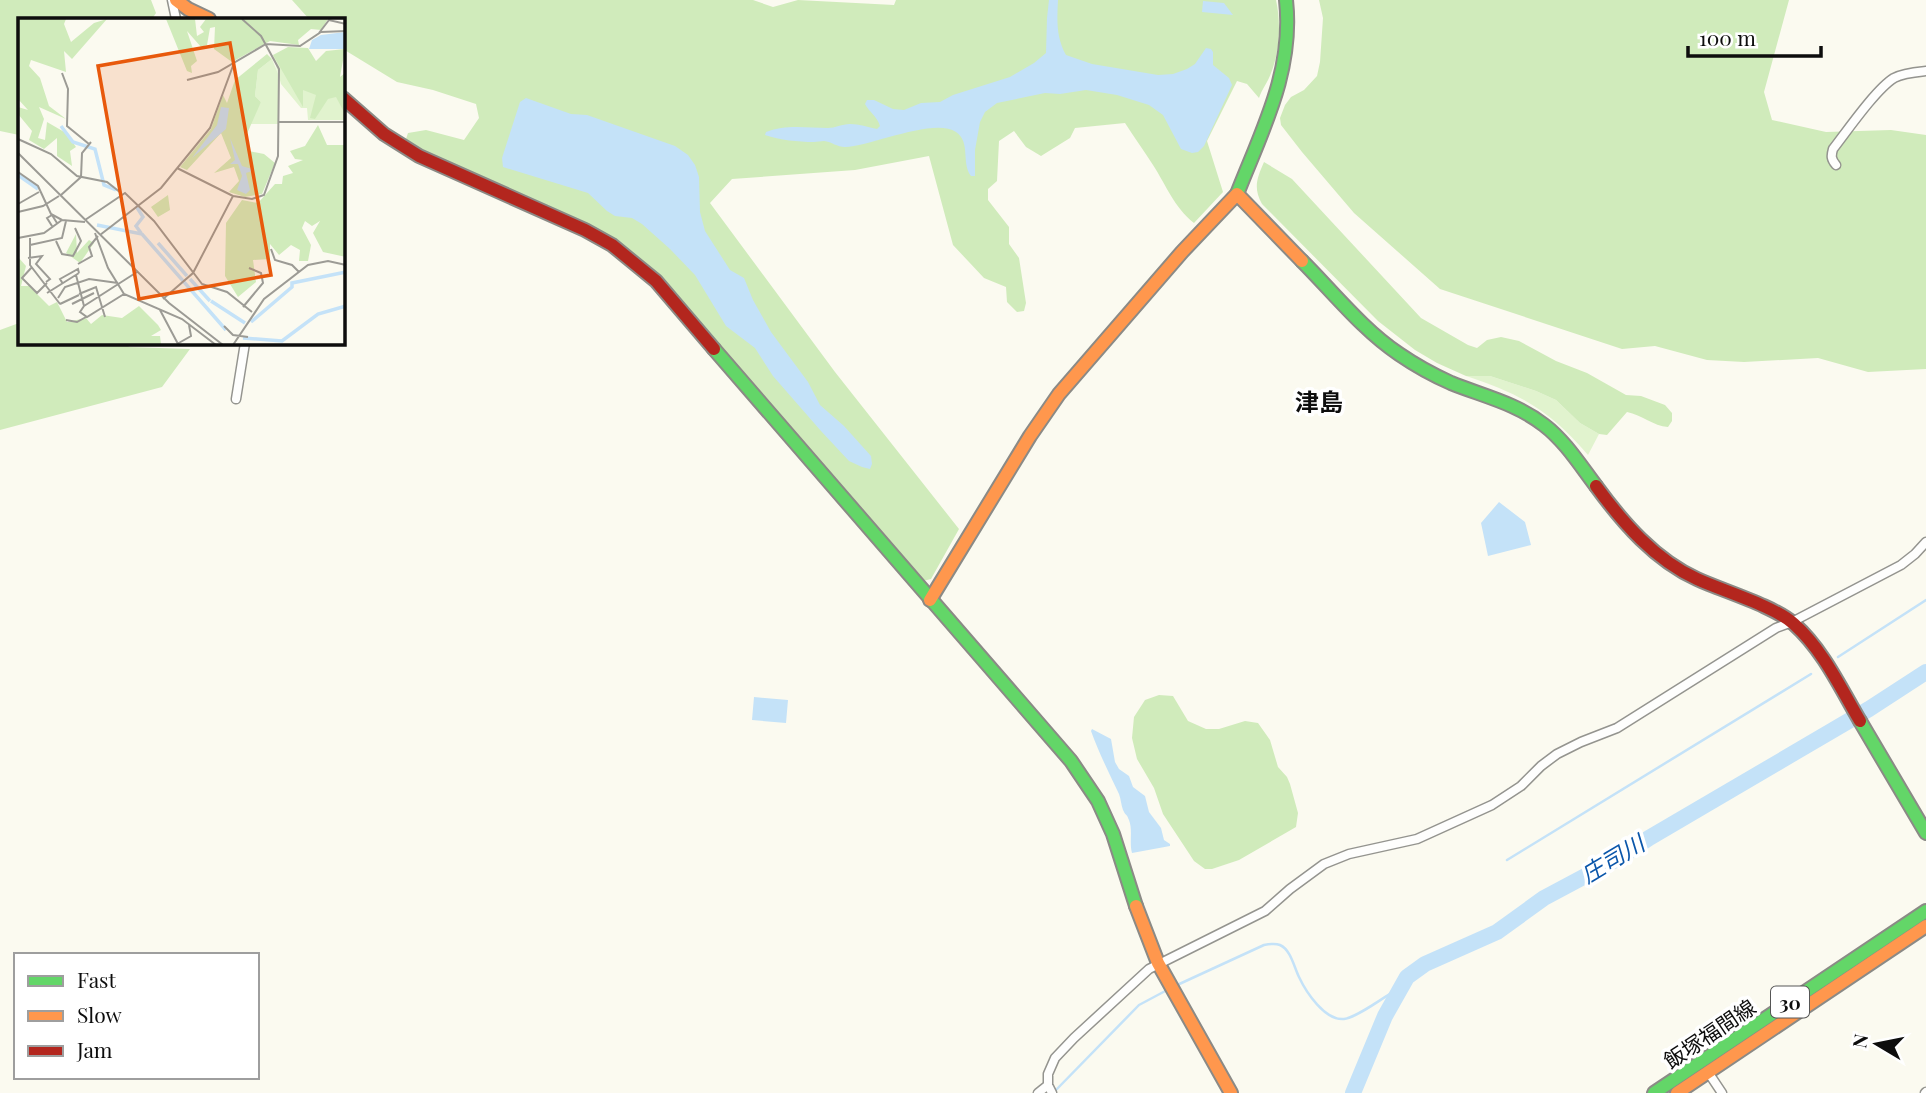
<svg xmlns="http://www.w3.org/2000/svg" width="1926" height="1093" font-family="'Playfair Display','Noto Sans JP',serif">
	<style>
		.green { fill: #e1f3ce }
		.forest { fill: #d0ebbb }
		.water { fill: #c4e2f8 }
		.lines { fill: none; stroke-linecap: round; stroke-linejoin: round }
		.stream { stroke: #c4e2f8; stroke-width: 2.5 }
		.river { stroke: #c4e2f8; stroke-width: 16 }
		.street-casing { stroke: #94948f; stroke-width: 11 }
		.fast-casing { stroke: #8b8a86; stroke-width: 16 }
		.slow-casing { stroke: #8b8a86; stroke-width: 16 }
		.jam-casing { stroke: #8b8a86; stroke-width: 16 }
		.street { stroke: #fefefd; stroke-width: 8 }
		.fast { stroke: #63d668; stroke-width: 12 }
		.slow { stroke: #ff974d; stroke-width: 12 }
		.jam { stroke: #b3261e; stroke-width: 12 }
		.labels { text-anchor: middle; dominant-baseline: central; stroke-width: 7; stroke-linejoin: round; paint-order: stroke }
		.shield { fill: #fff; stroke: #565656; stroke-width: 2 }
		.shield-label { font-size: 19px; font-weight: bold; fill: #0d0d0d }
		.street-label { font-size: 21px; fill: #0d0d0d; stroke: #fff }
		.water-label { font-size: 23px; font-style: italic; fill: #0a56aa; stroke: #fff }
		.quarter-label { font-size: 24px; font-weight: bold; fill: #0d0d0d; stroke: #fff }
		.inset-river { fill: none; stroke: #c4e2f8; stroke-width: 3.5 }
		.inset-road { fill: none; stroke: #9c9b95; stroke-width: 2 }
		.view { fill: #e8590c; fill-opacity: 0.15; stroke: #e8590c; stroke-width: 3.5 }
		.inset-edge { fill: none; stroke: #0d0d0d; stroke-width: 3.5 }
	</style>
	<rect width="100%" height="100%" fill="#fbfaf0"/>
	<path class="green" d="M1466 376H1490L1536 391 1556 400 1580 423 1599 434 1588 455C1549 410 1523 395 1466 376Z"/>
	<path class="forest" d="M0 0H151L156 13 152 19H19V135L0 131Z
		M292 0H753L773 7 798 0 894 5 896 0H1276C1281 22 1280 51 1271 73 1268 82 1262 89 1259 98L1247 84 1237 81 1207 141 1223 192 1194 223C1174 207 1166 185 1153 165 1144 151 1134 137 1125 123L1075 128 1070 138 1041 156 1026 147 1014 131 999 141 997 181 988 189V200L1009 227V244L1019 258 1026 303 1024 311 1017 312 1007 302 1006 287 984 278 953 245 929 156 855 170 732 179 710 203 835 372 959 529 931 579 923 581 662 278 587 225 405 142 408 133 426 130 464 140 479 118 476 104 433 90 397 82 343 49V19H309Z
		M1319 0H1789L1764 92 1772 120 1826 132 1891 130 1926 135V369L1868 372 1818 358 1744 362 1707 360 1655 346 1622 349 1440 289 1354 213 1302 152 1281 125 1280 118 1285 105 1291 97 1304 90 1317 76 1320 62 1323 18Z
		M1264 162 1292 179 1421 318 1468 345 1477 348 1487 340 1501 337 1519 341 1556 361 1587 373 1626 395 1641 396 1665 405 1672 413V421L1668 427C1653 426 1642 415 1627 412L1607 435 1599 434 1580 423 1556 400 1536 391 1490 376H1466L1437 363 1415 350 1378 321 1262 204C1253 188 1257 178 1264 162Z
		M19 323V343H126L129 347 190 349 162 387 0 430V330Z
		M1159 695 1173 696 1188 721 1206 729H1219L1245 721 1258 723 1270 740 1278 767 1287 777 1290 784 1298 813 1296 827 1239 860 1212 869H1205L1194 861 1163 814 1154 788 1137 759 1132 738 1134 717 1145 700Z"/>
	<path class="water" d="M1049 0H1058C1057 20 1056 37 1066 55L1092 64 1158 75 1173 74 1187 69 1195 64 1206 48 1211 49 1213 52V65L1229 78 1232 85 1204 146 1198 152 1192 153 1181 149 1163 115 1149 105 1117 95 1086 90 1060 94 1045 93 997 103 985 112 980 122 975 150V176H971C961 163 971 142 956 132 934 117 872 146 845 147 837 147 832 142 824 141 821 141 817 142 814 142 798 142 780 140 765 135L766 132C786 124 807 128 828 128 835 128 842 124 850 124 859 124 868 127 877 129L880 126C877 116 869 112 865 104L867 100H874L893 109 904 110 921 103 940 102 953 95 1010 77 1034 63 1046 53 1047 18Z
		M1203 1 1224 3 1233 15 1202 12Z
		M526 98 571 114 587 115 675 146 688 155 695 165 699 177 700 212 705 231 730 270 744 278 753 300 771 332 808 382 820 405 844 426 871 456 872 464 870 469 862 467 849 461 821 431 773 376 755 348 726 326 695 275 670 249 642 224 632 218 615 216 607 211 588 193 503 167 502 158 520 102Z
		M1499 502 1525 522 1531 545 1488 556 1481 523Z
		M754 697 788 700 786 723 752 720Z
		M1092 729 1111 739 1115 762 1119 769 1129 776 1133 787 1145 796 1149 812 1161 828 1164 840 1170 844V846L1132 853C1129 842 1133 831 1129 820 1126 812 1127 818 1123 810 1121 805 1121 799 1119 794 1109 773 1099 753 1091 731Z"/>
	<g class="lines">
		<path class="stream" d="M1838 657 1926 600
			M1507 860 1811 674
			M1175 986 1264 945C1269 944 1275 943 1280 945 1291 950 1294 967 1299 977 1306 992 1325 1021 1344 1019 1357 1018 1388 994 1401 987
			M1055 1091 1139 1005 1169 989"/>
		<path class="river" d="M1353 1093 1385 1016 1407 977 1425 964 1497 932 1544 898 1619 858 1649 838 1869 709 1926 672"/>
		<g class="street-casing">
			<path id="street" d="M172 0 176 19
				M1836 165C1831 159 1831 156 1833 149 1847 131 1876 89 1894 78 1903 73 1916 72 1926 71
				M236 399 245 343
				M1708 1072 1722 1093
				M1038 1093 1048 1085
				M1052 1093 1048 1085V1074L1055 1058 1074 1038 1149 969 1265 911 1290 889 1324 864 1349 854 1417 839 1492 805 1521 786 1541 766 1557 754 1581 742 1617 728 1776 628 1792 622 1901 565 1915 554 1926 542
				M1925 1093 1926 1092"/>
		</g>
		<g class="fast-casing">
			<path id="fast" d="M1237 194C1262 130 1294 71 1286 0
				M1302 261C1333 292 1363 330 1399 354 1415 365 1433 375 1451 383 1483 396 1516 403 1544 425 1565 441 1580 465 1596 486
				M714 349 1071 761 1098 801 1113 834 1136 906
				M1860 721 1926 833
				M1654 1093 1926 911"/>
		</g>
		<g class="slow-casing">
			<path id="slow" d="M176 0 188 9 209 19
				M930 600 1030 436 1059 394 1182 252 1237 194 1302 261
				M1136 906 1158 963 1231 1093
				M1677 1093 1926 926"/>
		</g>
		<g class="jam-casing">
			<path id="jam" d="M343 98 384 134 419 156 585 230 612 245 656 281 714 349
				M1596 486C1623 523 1655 560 1697 579 1723 591 1774 606 1794 624 1823 650 1840 687 1860 721"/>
		</g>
		<use href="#street" class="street"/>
		<use href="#fast" class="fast"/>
		<use href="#slow" class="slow"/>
		<use href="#jam" class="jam"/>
	</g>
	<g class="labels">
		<rect class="shield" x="1771" y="986.5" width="38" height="31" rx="5"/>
		<g class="shield-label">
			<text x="1790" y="1002">30</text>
		</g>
		<g class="street-label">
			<text transform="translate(1709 1033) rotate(-34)">飯塚福間線</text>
		</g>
		<g class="water-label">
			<text transform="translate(1612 858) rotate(-31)">庄司川</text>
		</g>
		<g class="quarter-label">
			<text x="1319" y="401">津島</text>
		</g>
	</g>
	<g transform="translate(18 18)">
		<rect width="327" height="327" fill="#fbfaf0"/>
		<path d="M255 37 317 76 327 87V102H290L289 90H283L263 66ZM254 41 261 58 260 106H230L243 84 237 78 240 52Z" fill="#e1f3ce"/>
		<path d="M0 1H48L46 6 53 24 76 5 89 1 54 41 46 33 48 54 13 42 11 48 22 60 31 88 48 101 21 89 26 101 20 120 27 122 29 104 48 115 58 129 52 133 54 148 39 138V120L26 131 11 122 14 113 0 96V89L10 92 0 81ZM148 1H177L179 18 186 14 182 9 188 1H310L303 12 293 11 280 22 281 27 252 23 214 44 196 31 197 9 192 10 189 27 183 29 169 13 179 43 173 48 174 55 169 53ZM270 29 290 30 298 43 308 33 327 31 322 59 327 55V96L318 79 310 81 297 101 292 100 298 77 285 72V89L255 37ZM249 36 254 41 240 52 237 78 243 84 228 118 231 133 246 136 257 145 244 176 227 179 211 174 221 163 216 149 196 155 213 140 203 115 169 152 162 149 193 111 205 77 209 85 217 62ZM300 107 309 127H327L328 239 305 234 295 215 302 203 294 208 287 203 284 210 293 227 290 243H281L282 232 273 227 261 237 252 226V241L235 242 238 264 220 279 207 258 208 205 224 182 240 185 257 166H264L265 158 275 155 270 148 285 142 277 141 272 133 287 128ZM150 177 152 192 140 199 133 189ZM58 216 59 235 71 222 76 225 62 245 48 235ZM0 239 8 248 3 268H11L31 288 39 284 49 304 68 300 73 306 84 297 104 300 121 288 140 307 143 312 133 318H142L143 326 0 327Z" fill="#d0ebbb"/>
		<path d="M327 14V31H291L294 22 303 17ZM203 89 211 90 208 111 174 140 199 107ZM212 120 224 148 237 152 228 155 232 172 228 176 219 172 224 158 220 146H212L217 142Z" fill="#c4e2f8"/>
		<path class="inset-river" d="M43 108 55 124 77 131 86 167 98 172M0 157 20 171M118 188 125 199 118 208 123 215M79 207 124 216 208 312M140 225 169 258M172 261 192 283M193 283 227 305M233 304 274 269V265L328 254M225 320 264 323 300 296 328 288"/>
		<path class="inset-road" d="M301 15 311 2 328 6M44 55 50 71 49 108 71 126M169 62 200 54 248 26 282 28 303 14 328 13M261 104H328M0 121 33 136 59 158 89 164 103 175M0 135 151 285 205 327M0 154 20 168 33 196 44 202 67 204M43 177 63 159 64 135 73 124M215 178 234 181 246 177 260 138 261 51 243 18 224 1M0 186 21 174M0 194 25 188 41 178M67 202 107 175 136 203 184 266 209 274 234 294M34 208 29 200 34 197 39 205M77 215 90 250 106 276 164 301 198 327M82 217 143 170 192 110 216 45M0 220 26 215 44 202M12 220V247L42 286M38 223 44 236 55 238 63 223 57 210M12 227 44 220 48 203M253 231 257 242 274 247 281 254M10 240 24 238 18 246 32 261 28 264M60 246 74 238 71 229 80 218M14 249 4 260 19 275 29 265M58 257 66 288 119 254M45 266 42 261 60 251 61 255M29 275 61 255M61 276 78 269 87 299M40 280 47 269 71 261 100 265M145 281 175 255 215 178 159 150M42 286 61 277M54 286 76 275M66 288 62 294 69 299 106 276M225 289 245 265 243 255 231 250M142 292 160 326M48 302 59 304 68 299M206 308 215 317 230 319M159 326 173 318 171 307M215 327 246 281 290 247 310 243 328 247"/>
		<path class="view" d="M212 25 253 257 121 281 80 48Z"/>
		<rect width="327" height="327" class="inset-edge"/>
	</g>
	<rect x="14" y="953" width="245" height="126" fill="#ffffff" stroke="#9e9e9e" stroke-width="2"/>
	<rect x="28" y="976" width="35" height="10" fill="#63d668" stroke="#9e9e9e" stroke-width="2"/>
	<text x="77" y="988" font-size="21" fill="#0d0d0d">Fast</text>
	<rect x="28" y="1011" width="35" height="10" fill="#ff974d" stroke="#9e9e9e" stroke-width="2"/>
	<text x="77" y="1023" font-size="21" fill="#0d0d0d">Slow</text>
	<rect x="28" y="1046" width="35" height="10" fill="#b3261e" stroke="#9e9e9e" stroke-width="2"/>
	<text x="77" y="1058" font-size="21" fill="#0d0d0d">Jam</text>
	<g transform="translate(1877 1044) rotate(280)" stroke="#ffffff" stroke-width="5" paint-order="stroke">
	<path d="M0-5L12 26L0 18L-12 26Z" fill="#0d0d0d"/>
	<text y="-10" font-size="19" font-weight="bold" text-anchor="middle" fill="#0d0d0d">N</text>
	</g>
	<path d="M1688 46v10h133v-10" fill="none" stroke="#0d0d0d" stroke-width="3.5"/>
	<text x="1699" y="46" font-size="21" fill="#0d0d0d" stroke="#ffffff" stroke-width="5" paint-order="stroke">100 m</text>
</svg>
